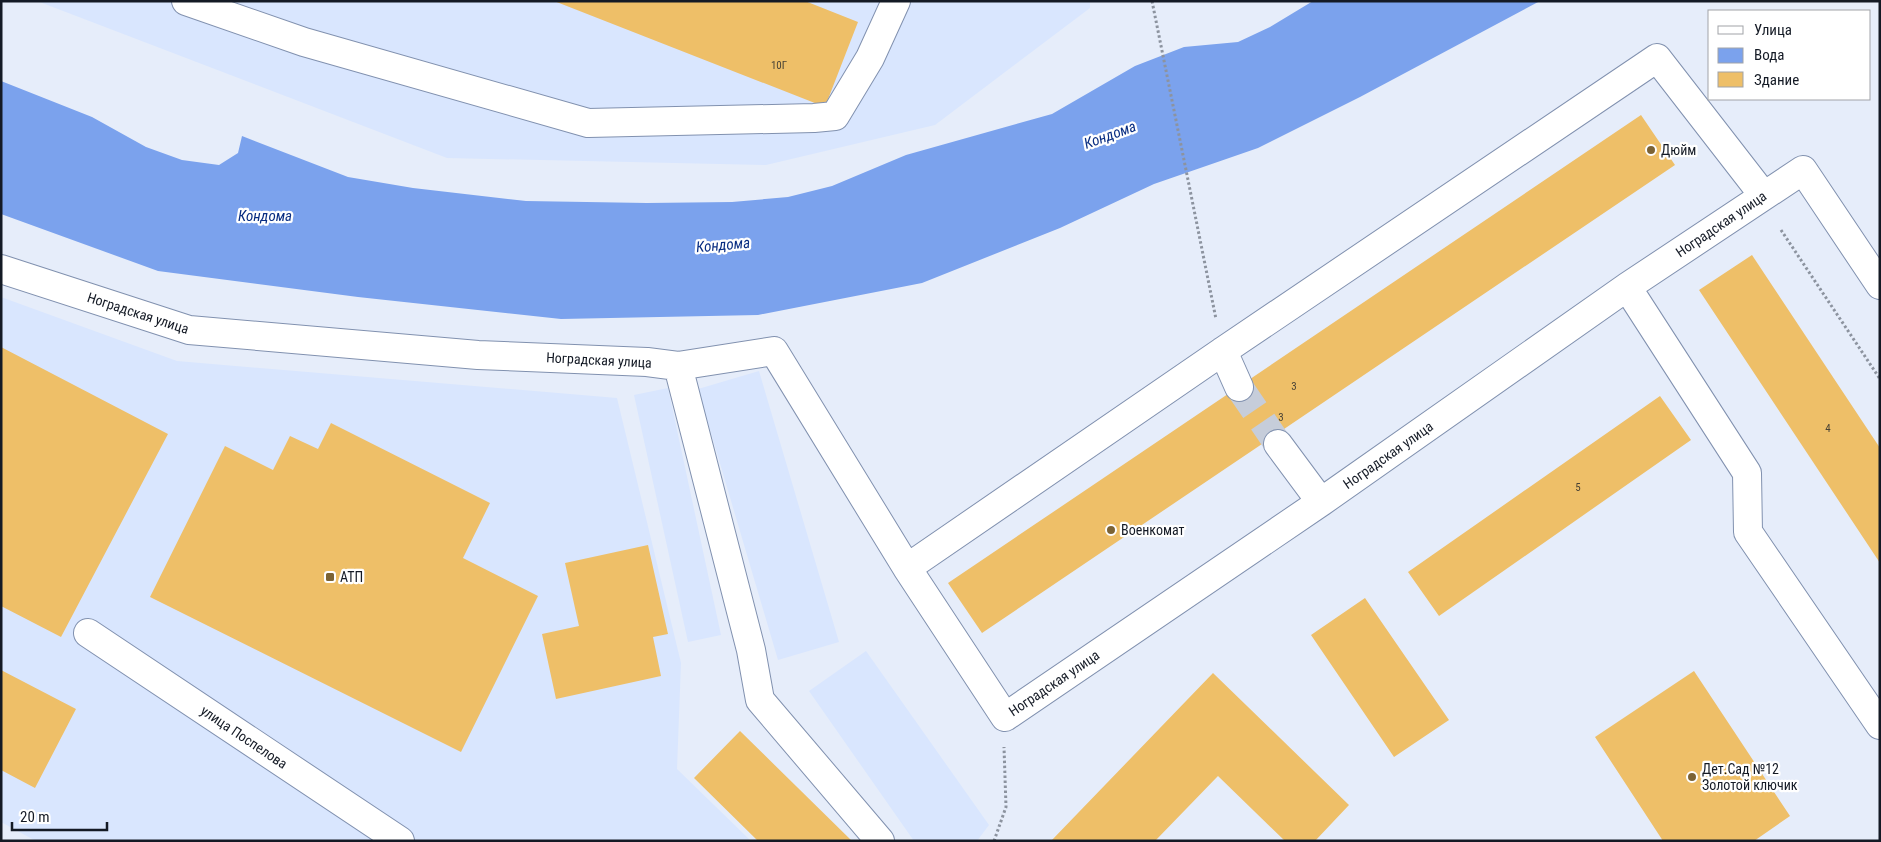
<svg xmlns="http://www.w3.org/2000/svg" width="1881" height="842" font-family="'Roboto Condensed',sans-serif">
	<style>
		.built { fill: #d9e6fe }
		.water { fill: #7ba2ed }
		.building { fill: #eebf68 }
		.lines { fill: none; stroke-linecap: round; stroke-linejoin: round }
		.minor-tunnel { stroke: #c6cdda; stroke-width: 28; stroke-dasharray: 28 14; stroke-linecap: butt }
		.minor-casing { stroke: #8191af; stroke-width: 30 }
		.path { stroke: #8c939f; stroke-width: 3; stroke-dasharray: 2.5 2.5; stroke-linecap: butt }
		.minor { stroke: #fff; stroke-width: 28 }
		.poi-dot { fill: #7c6334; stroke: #fff; stroke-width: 2 }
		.labels { text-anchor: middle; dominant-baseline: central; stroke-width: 4.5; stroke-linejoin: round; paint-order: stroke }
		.number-label { font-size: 11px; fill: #4a4336 }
		.poi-label { font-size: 14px; fill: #141a25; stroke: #fff; text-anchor: start }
		.street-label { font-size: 14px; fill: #141a25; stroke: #fff }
		.water-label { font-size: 15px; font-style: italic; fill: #082d82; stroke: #fff }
	</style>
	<rect width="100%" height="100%" fill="#e6edfa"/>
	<path class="built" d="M37 1H1090V8L935 125 766 165 447 158Z
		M1 297 177 361 617 398 681 663 677 769 751 841H36L1 822Z
		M759 371 839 642 778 660 698 389Z
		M668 388 721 635 688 642 634 395Z
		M866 651 989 825 977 841H914L809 691Z"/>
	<path class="water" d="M1313 1H1540L1360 97 1258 148 1154 184 1060 228 922 283 758 315 561 319 358 297 158 271 1 214V81L92 117 146 147 182 160 219 165 238 153 242 136 348 177 413 188 526 201 647 203 732 202 788 197 832 186 906 155 1052 114 1135 66 1184 47 1238 42 1270 27Z"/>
	<path class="building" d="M554 1H805L858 22 825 107Z
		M1641 115 1675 165 982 633 948 583Z
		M1752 255 1880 448V563L1699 290Z
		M1 347 168 434 61 637 1 606Z
		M1660 396 1691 440 1439 616 1408 572Z
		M331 423 490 503 463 558 538 596 461 752 150 597 225 446 273 470 290 436 318 449Z
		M648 545 668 634 653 637 661 676 556 699 542 634 579 626 565 563Z
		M1365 598 1449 720 1394 757 1311 635Z
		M1 670 76 709 35 788 1 770Z
		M1694 671 1790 816 1754 841H1663L1595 737Z
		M1213 673 1349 805 1315 841H1285L1218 776 1155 841H1051Z
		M740 731 852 841H758L694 778Z"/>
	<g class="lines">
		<path class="minor-tunnel" d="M1239 387 1278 444"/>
		<g class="minor-casing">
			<path id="minor" d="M186 1 304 42 588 123 814 118 835 116 870 58 896 1
				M1 269 189 330 478 355 647 362 678 366 751 650 760 700 880 841
				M1627 287 1747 473 1748 532 1880 725
				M1223 351 1239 387
				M678 366 774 351 907 568 1005 717 1321 502 1627 287 1803 170 1880 285
				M1278 444 1321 502
				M907 568 1223 351 1657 58 1764 196
				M88 633 400 841"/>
		</g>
		<path class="path" d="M1152 1 1216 319
			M1781 230 1880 379
			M994 841 1006 807 1004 747"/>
		<use href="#minor" class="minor"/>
	</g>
	<g class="poi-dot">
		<circle cx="1651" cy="150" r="5"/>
		<circle cx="1111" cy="530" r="5"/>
		<rect x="325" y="572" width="10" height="10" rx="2.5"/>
		<circle cx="1692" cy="777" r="5"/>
	</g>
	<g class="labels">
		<g class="number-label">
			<text x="779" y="65">10Г</text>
			<text x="1294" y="386">3</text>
			<text x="1281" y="417">3</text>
			<text x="1828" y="428">4</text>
			<text x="1578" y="487">5</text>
		</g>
		<g class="poi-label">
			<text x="1661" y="150">Дюйм</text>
			<text x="1121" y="530">Военкомат</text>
			<text x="340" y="577">АТП</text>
			<text x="1702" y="769">Дет.Сад №12<tspan x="1702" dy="16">Золотой ключик</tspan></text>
		</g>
		<g class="street-label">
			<text transform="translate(1721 224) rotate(-34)">Ноградская улица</text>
			<text transform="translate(138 313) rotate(18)">Ноградская улица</text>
			<text transform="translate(599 360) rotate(3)">Ноградская улица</text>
			<text transform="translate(1388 455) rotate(-35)">Ноградская улица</text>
			<text transform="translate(1054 683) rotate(-34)">Ноградская улица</text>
			<text transform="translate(244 737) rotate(34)">улица Поспелова</text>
		</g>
		<g class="water-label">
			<text transform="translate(1110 135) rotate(-20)">Кондома</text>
			<text x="265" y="216">Кондома</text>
			<text transform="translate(723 245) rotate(-5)">Кондома</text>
		</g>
	</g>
	<rect width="1881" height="842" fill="none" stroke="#141a25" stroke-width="5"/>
	<rect x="1708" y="10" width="162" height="90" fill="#ffffff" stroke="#a1a3a8"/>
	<rect x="1718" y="26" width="25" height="8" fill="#ffffff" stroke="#a1a3a8"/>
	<text x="1754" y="35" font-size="15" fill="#141a25">Улица</text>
	<rect x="1718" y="48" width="25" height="15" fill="#7ba2ed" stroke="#a1a3a8"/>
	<text x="1754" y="60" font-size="15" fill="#141a25">Вода</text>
	<rect x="1718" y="72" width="25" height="15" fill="#eebf68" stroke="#a1a3a8"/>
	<text x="1754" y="85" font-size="15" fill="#141a25">Здание</text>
	<path d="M12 822v8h95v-8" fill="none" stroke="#141a25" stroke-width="2.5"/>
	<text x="20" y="822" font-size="15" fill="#141a25" stroke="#ffffff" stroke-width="4" paint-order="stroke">20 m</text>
</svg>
